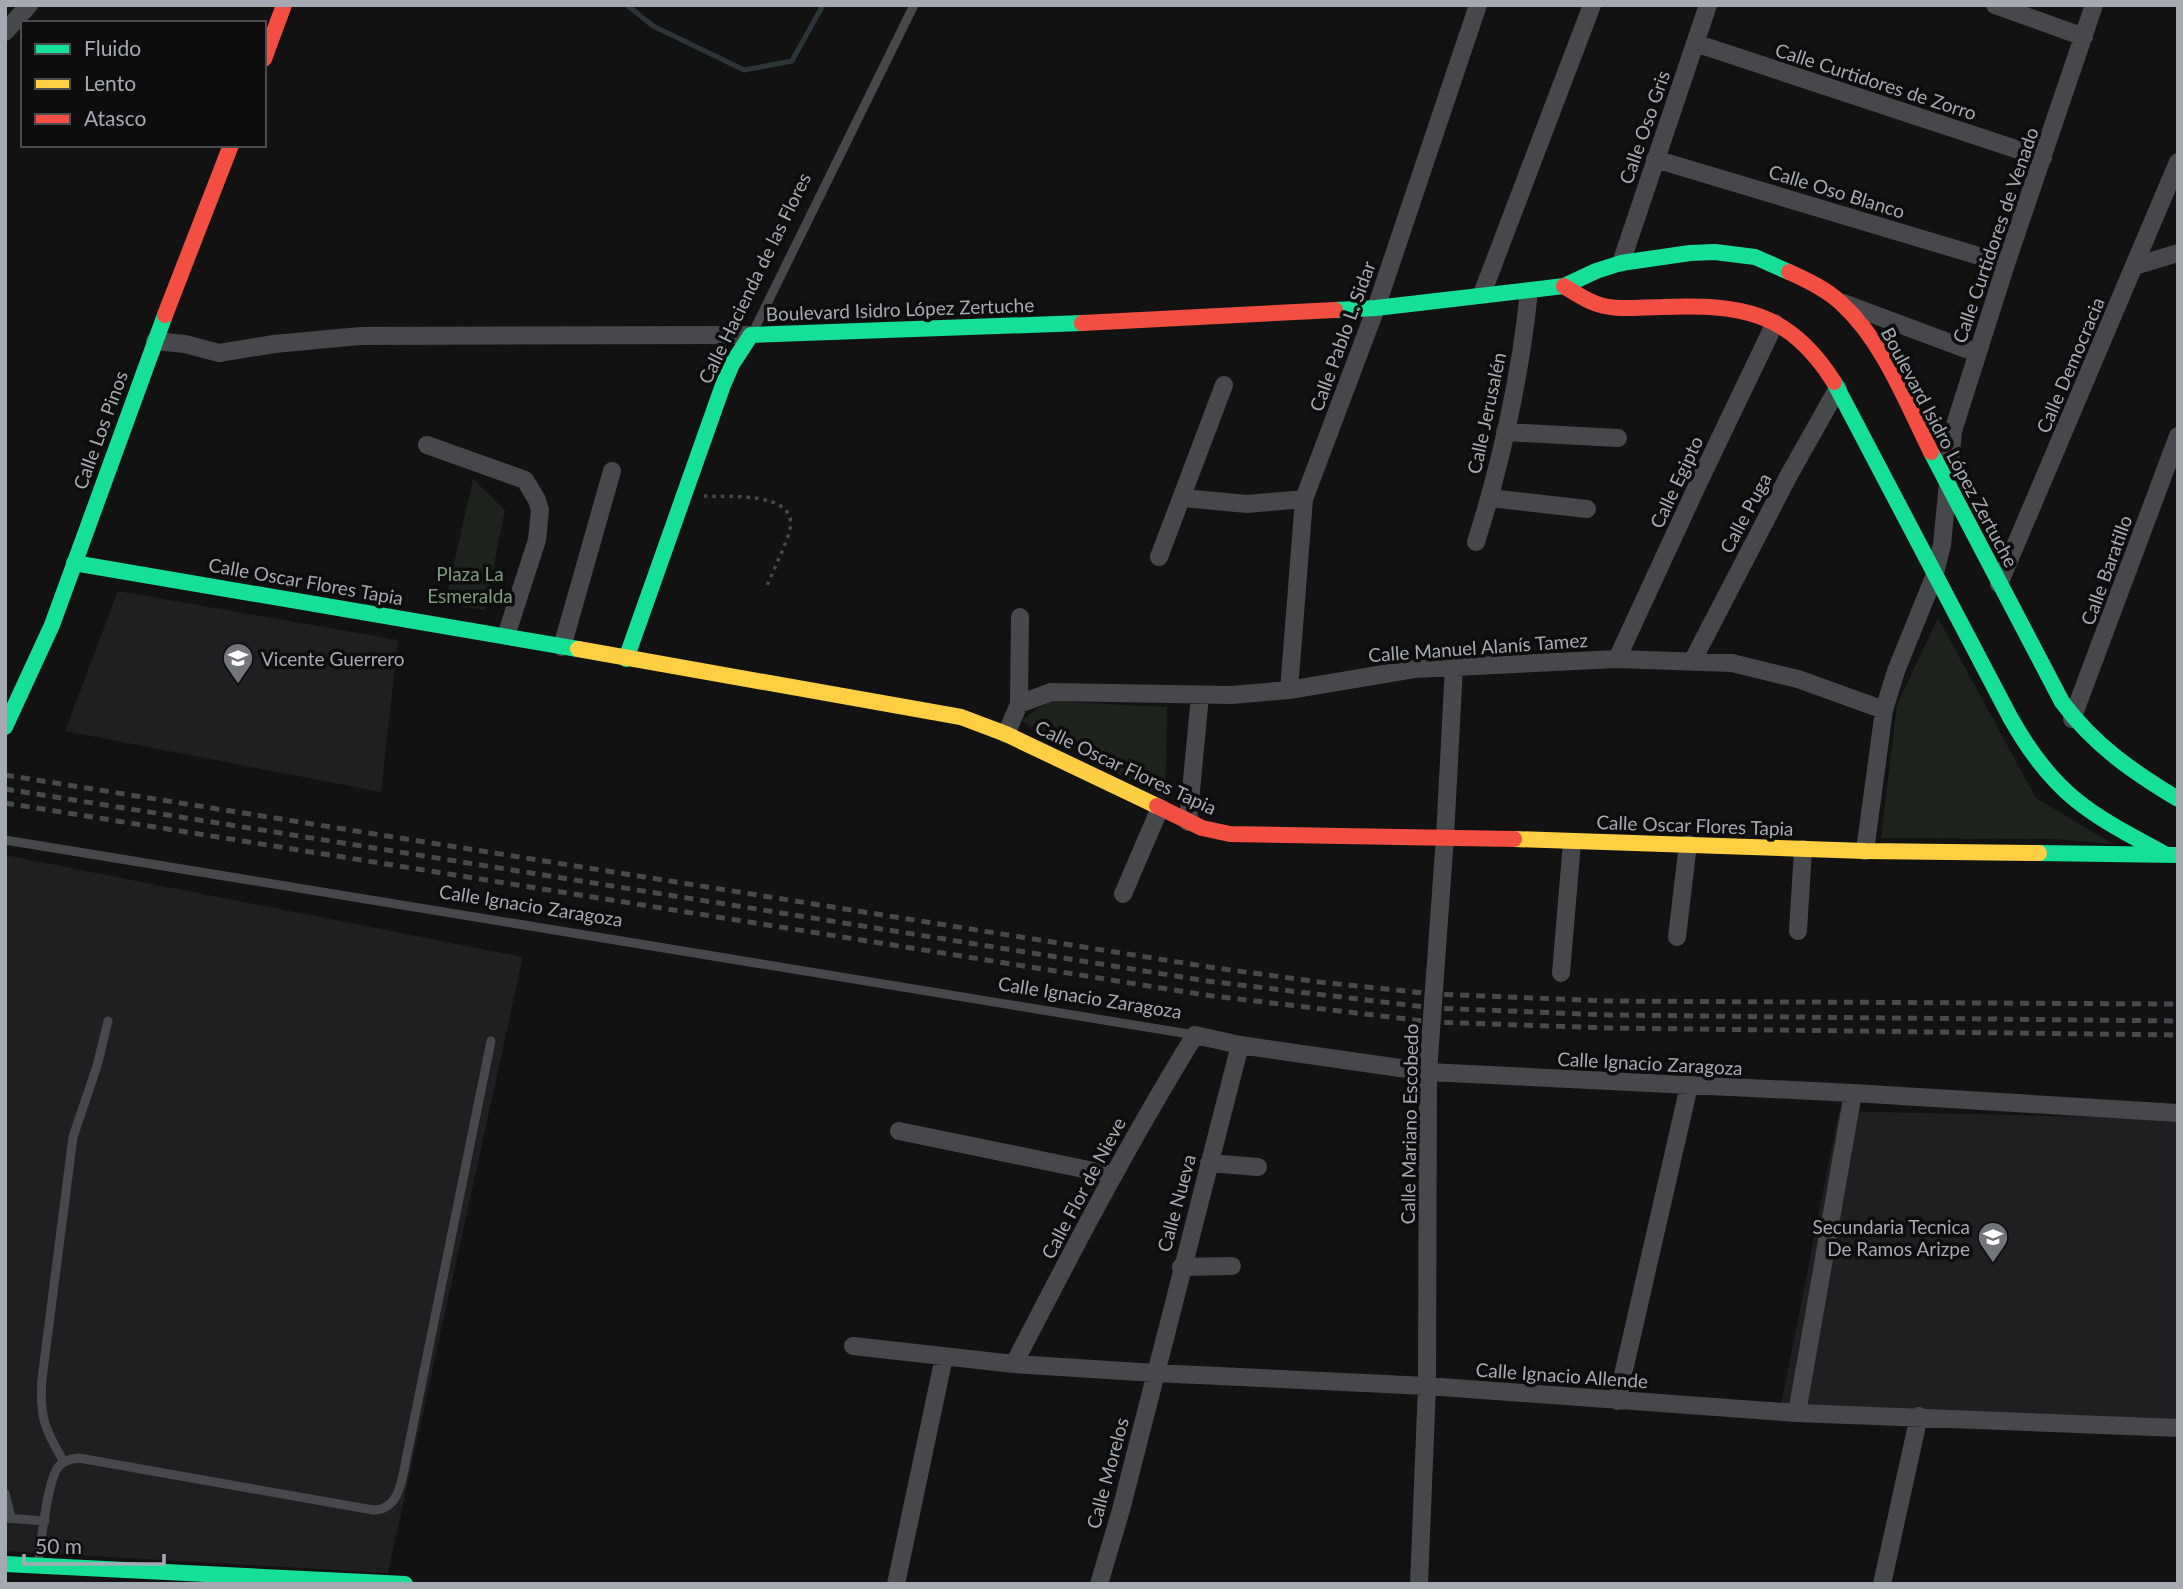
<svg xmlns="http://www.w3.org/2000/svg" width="2183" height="1589" font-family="Lato,sans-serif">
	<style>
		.built { fill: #1f1f21 }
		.green { fill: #1d221d }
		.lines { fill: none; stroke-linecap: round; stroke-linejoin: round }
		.stream { stroke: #2c3438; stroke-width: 5 }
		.path { stroke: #48494c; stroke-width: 3.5; stroke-dasharray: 3.5 5; stroke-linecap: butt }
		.lane { stroke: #47484b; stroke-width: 9 }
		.street { stroke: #47484b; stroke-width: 18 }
		.fast { stroke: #16e098; stroke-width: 16 }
		.slow { stroke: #ffcf43; stroke-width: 16 }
		.jam { stroke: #f24e42; stroke-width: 16 }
		.rail { stroke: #48494b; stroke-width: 5; stroke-dasharray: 9 7; stroke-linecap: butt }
		.labels { text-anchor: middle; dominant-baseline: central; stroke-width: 7; stroke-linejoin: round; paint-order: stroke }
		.street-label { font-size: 19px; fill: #a5aab2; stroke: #0d0d0e }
		.park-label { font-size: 19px; fill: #7f9b7e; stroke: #0d0d0e }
		.poi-label { font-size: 19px; fill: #a5aab2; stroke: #0d0d0e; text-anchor: start }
	</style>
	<rect width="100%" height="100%" fill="#121213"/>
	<path class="built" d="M118 591 398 640 381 792 65 731Z
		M5 855 523 957 388 1573 5 1551Z
		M1839 1111 2178 1119V1424L1780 1410Z"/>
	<path class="green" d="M473 479 505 510 485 610 445 604Z
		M1938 618 2036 798 2113 844 2054 839 1881 838 1897 705Z
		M1047 701 1167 707 1165 799 1021 721Z"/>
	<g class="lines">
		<path class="stream" d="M627 5 653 26 744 70 792 61 823 5"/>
		<path class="path" d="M704 496C728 497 798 491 790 529 785 548 774 568 767 586"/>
		<path class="lane" d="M754 330 914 5
			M5 840 1195 1035
			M64 1462C45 1430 39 1416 42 1379L73 1137 97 1066 108 1021
			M5 1493 11 1518
			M5 1518 45 1521
			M38 1564C41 1544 47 1479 59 1466 64 1460 72 1459 79 1458L373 1510C401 1510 402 1477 407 1455L491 1041"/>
		<path class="street" d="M1995 5 2084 37
			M5 32 29 5
			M1695 43 2043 158
			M1655 159 2006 264
			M1621 263 1708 5
			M2135 266 2178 253
			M1482 294 1592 5
			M1843 303 1977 353
			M155 341 185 344 219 353 274 344 360 336 751 335
			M1505 432 1618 438
			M427 445 525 480 537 500 540 510 537 540 506 636
			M1183 498 1247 504 1304 499
			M1490 498 1587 509
			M1476 542C1501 464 1521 373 1529 291
			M1159 557 1224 385
			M1999 584 2178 162
			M562 647 612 471
			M1617 659 1697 486 1775 323
			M1693 660 1789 475 1838 388
			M1289 690 1304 499 1376 308 1478 5
			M1019 704 1020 617
			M2072 719 2178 436
			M1006 734 1019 704 1051 692 1231 695 1289 690 1414 669 1617 659 1732 663 1798 679 1884 710
			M1188 822 1200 696
			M1865 851 1884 710 1896 671 1934 577 1942 545 1953 431 2006 264 2094 5
			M1123 894 1160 808
			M1798 931 1803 849
			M1677 937 1688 844
			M1561 973 1572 842
			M899 1131 1113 1175
			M1209 1163 1258 1167
			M1181 1267 1232 1266
			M853 1346 1014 1364 1155 1373 1427 1386 1797 1413 2178 1428
			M1014 1364C1071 1253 1129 1142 1195 1035L1240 1045 1428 1072 1853 1093 2178 1113
			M1617 1401 1689 1086
			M1797 1413 1853 1093
			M896 1584 944 1357
			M1099 1584 1121 1510 1240 1045
			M1419 1584 1427 1386 1428 1072 1445 837 1454 666
			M1882 1584 1919 1416"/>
		<path class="fast" d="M1335 310 1376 308 1564 286 1596 271 1621 263 1690 253 1715 252 1755 257 1789 272
			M1834 382 2010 717C2053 794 2088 813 2163 853
			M1931 452 2062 702C2094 745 2133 772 2178 799
			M74 563 578 649
			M626 659 723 385 732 364 751 335 1082 323
			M5 727 52 625 165 315
			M2039 853 2178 855
			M5 1564 405 1584"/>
		<path class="slow" d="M578 649 961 717 1006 734 1157 806
			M1514 839 1865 851 2039 853"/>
		<path class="jam" d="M264 59 284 5
			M1789 272C1807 280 1826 289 1841 303 1883 341 1906 402 1931 452
			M1564 286C1575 293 1585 300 1597 304 1618 311 1641 307 1662 307 1741 304 1789 311 1834 382
			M165 315 231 145
			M1082 323 1335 310
			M1157 806 1202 828 1230 834 1514 839"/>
		<path class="rail" d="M5 775 1209 967 1319 982 1434 994 1608 1001 2178 1004
			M5 789 1207 981 1433 1008 1609 1015 2178 1021
			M5 803 1205 995 1432 1022 1609 1028 2178 1035"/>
	</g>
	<defs>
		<g id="school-pin" transform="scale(1.575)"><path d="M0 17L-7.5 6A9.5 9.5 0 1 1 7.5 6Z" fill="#72757a" stroke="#0d0d0e"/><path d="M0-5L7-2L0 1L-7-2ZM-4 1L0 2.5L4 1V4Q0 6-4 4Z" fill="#fff"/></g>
	</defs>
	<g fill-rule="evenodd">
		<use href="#school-pin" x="238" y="658"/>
		<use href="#school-pin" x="1993" y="1237"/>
	</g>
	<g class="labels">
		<g class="street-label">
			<text transform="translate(1876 81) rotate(18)">Calle Curtidores de Zorro</text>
			<text transform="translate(1644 127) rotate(-71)">Calle Oso Gris</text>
			<text transform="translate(1837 191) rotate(17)">Calle Oso Blanco</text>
			<text transform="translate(1995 235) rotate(-71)">Calle Curtidores de Venado</text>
			<text transform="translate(754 278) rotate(-64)">Calle Hacienda de las Flores</text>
			<text transform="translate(900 309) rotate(-2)">Boulevard Isidro López Zertuche</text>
			<text transform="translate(1342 336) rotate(-70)">Calle Pablo L. Sidar</text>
			<text transform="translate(2070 365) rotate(-67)">Calle Democracia</text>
			<text transform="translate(1486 413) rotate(-78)">Calle Jerusalén</text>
			<text transform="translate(100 430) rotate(-70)">Calle Los Pinos</text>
			<text transform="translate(1950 447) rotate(62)">Boulevard Isidro López Zertuche</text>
			<text transform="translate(1676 482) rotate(-65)">Calle Egipto</text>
			<text transform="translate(1745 513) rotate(-62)">Calle Puga</text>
			<text transform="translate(2106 570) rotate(-70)">Calle Baratillo</text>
			<text transform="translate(306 581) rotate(10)">Calle Oscar Flores Tapia</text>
			<text transform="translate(1478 647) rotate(-4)">Calle Manuel Alanís Tamez</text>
			<text transform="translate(1126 767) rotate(25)">Calle Oscar Flores Tapia</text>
			<text transform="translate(1695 825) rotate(2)">Calle Oscar Flores Tapia</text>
			<text transform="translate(531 905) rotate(9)">Calle Ignacio Zaragoza</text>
			<text transform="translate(1090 997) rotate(9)">Calle Ignacio Zaragoza</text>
			<text transform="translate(1650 1063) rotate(3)">Calle Ignacio Zaragoza</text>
			<text transform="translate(1409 1124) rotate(-89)">Calle Mariano Escobedo</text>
			<text transform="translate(1083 1188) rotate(-62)">Calle Flor de Nieve</text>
			<text transform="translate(1176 1203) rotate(-75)">Calle Nueva</text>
			<text transform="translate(1562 1375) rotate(4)">Calle Ignacio Allende</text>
			<text transform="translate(1107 1473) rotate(-75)">Calle Morelos</text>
		</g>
		<g class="park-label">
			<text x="470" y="573">Plaza La<tspan x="470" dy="22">Esmeralda</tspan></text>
		</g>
		<g class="poi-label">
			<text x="261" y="658">Vicente Guerrero</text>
			<text x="1970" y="1226" text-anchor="end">Secundaria Tecnica<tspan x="1970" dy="22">De Ramos Arizpe</tspan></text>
		</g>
	</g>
	<rect width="2183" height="1589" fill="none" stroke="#a5aab2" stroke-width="14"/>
	<rect x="21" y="21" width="245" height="126" fill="#0d0d0e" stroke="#4a4c50" stroke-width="2"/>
	<rect x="35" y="44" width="35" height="10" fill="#16e098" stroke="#4a4c50" stroke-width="2"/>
	<text x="84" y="56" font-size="21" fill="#a5aab2">Fluido</text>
	<rect x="35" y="79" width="35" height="10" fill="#ffcf43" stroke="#4a4c50" stroke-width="2"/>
	<text x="84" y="91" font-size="21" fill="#a5aab2">Lento</text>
	<rect x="35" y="114" width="35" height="10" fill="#f24e42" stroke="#4a4c50" stroke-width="2"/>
	<text x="84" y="126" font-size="21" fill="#a5aab2">Atasco</text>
	<path d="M24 1554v10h140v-10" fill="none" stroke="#a5aab2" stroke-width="3.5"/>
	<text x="35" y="1554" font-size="21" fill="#a5aab2" stroke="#0d0d0e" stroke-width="5" paint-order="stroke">50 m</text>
</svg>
